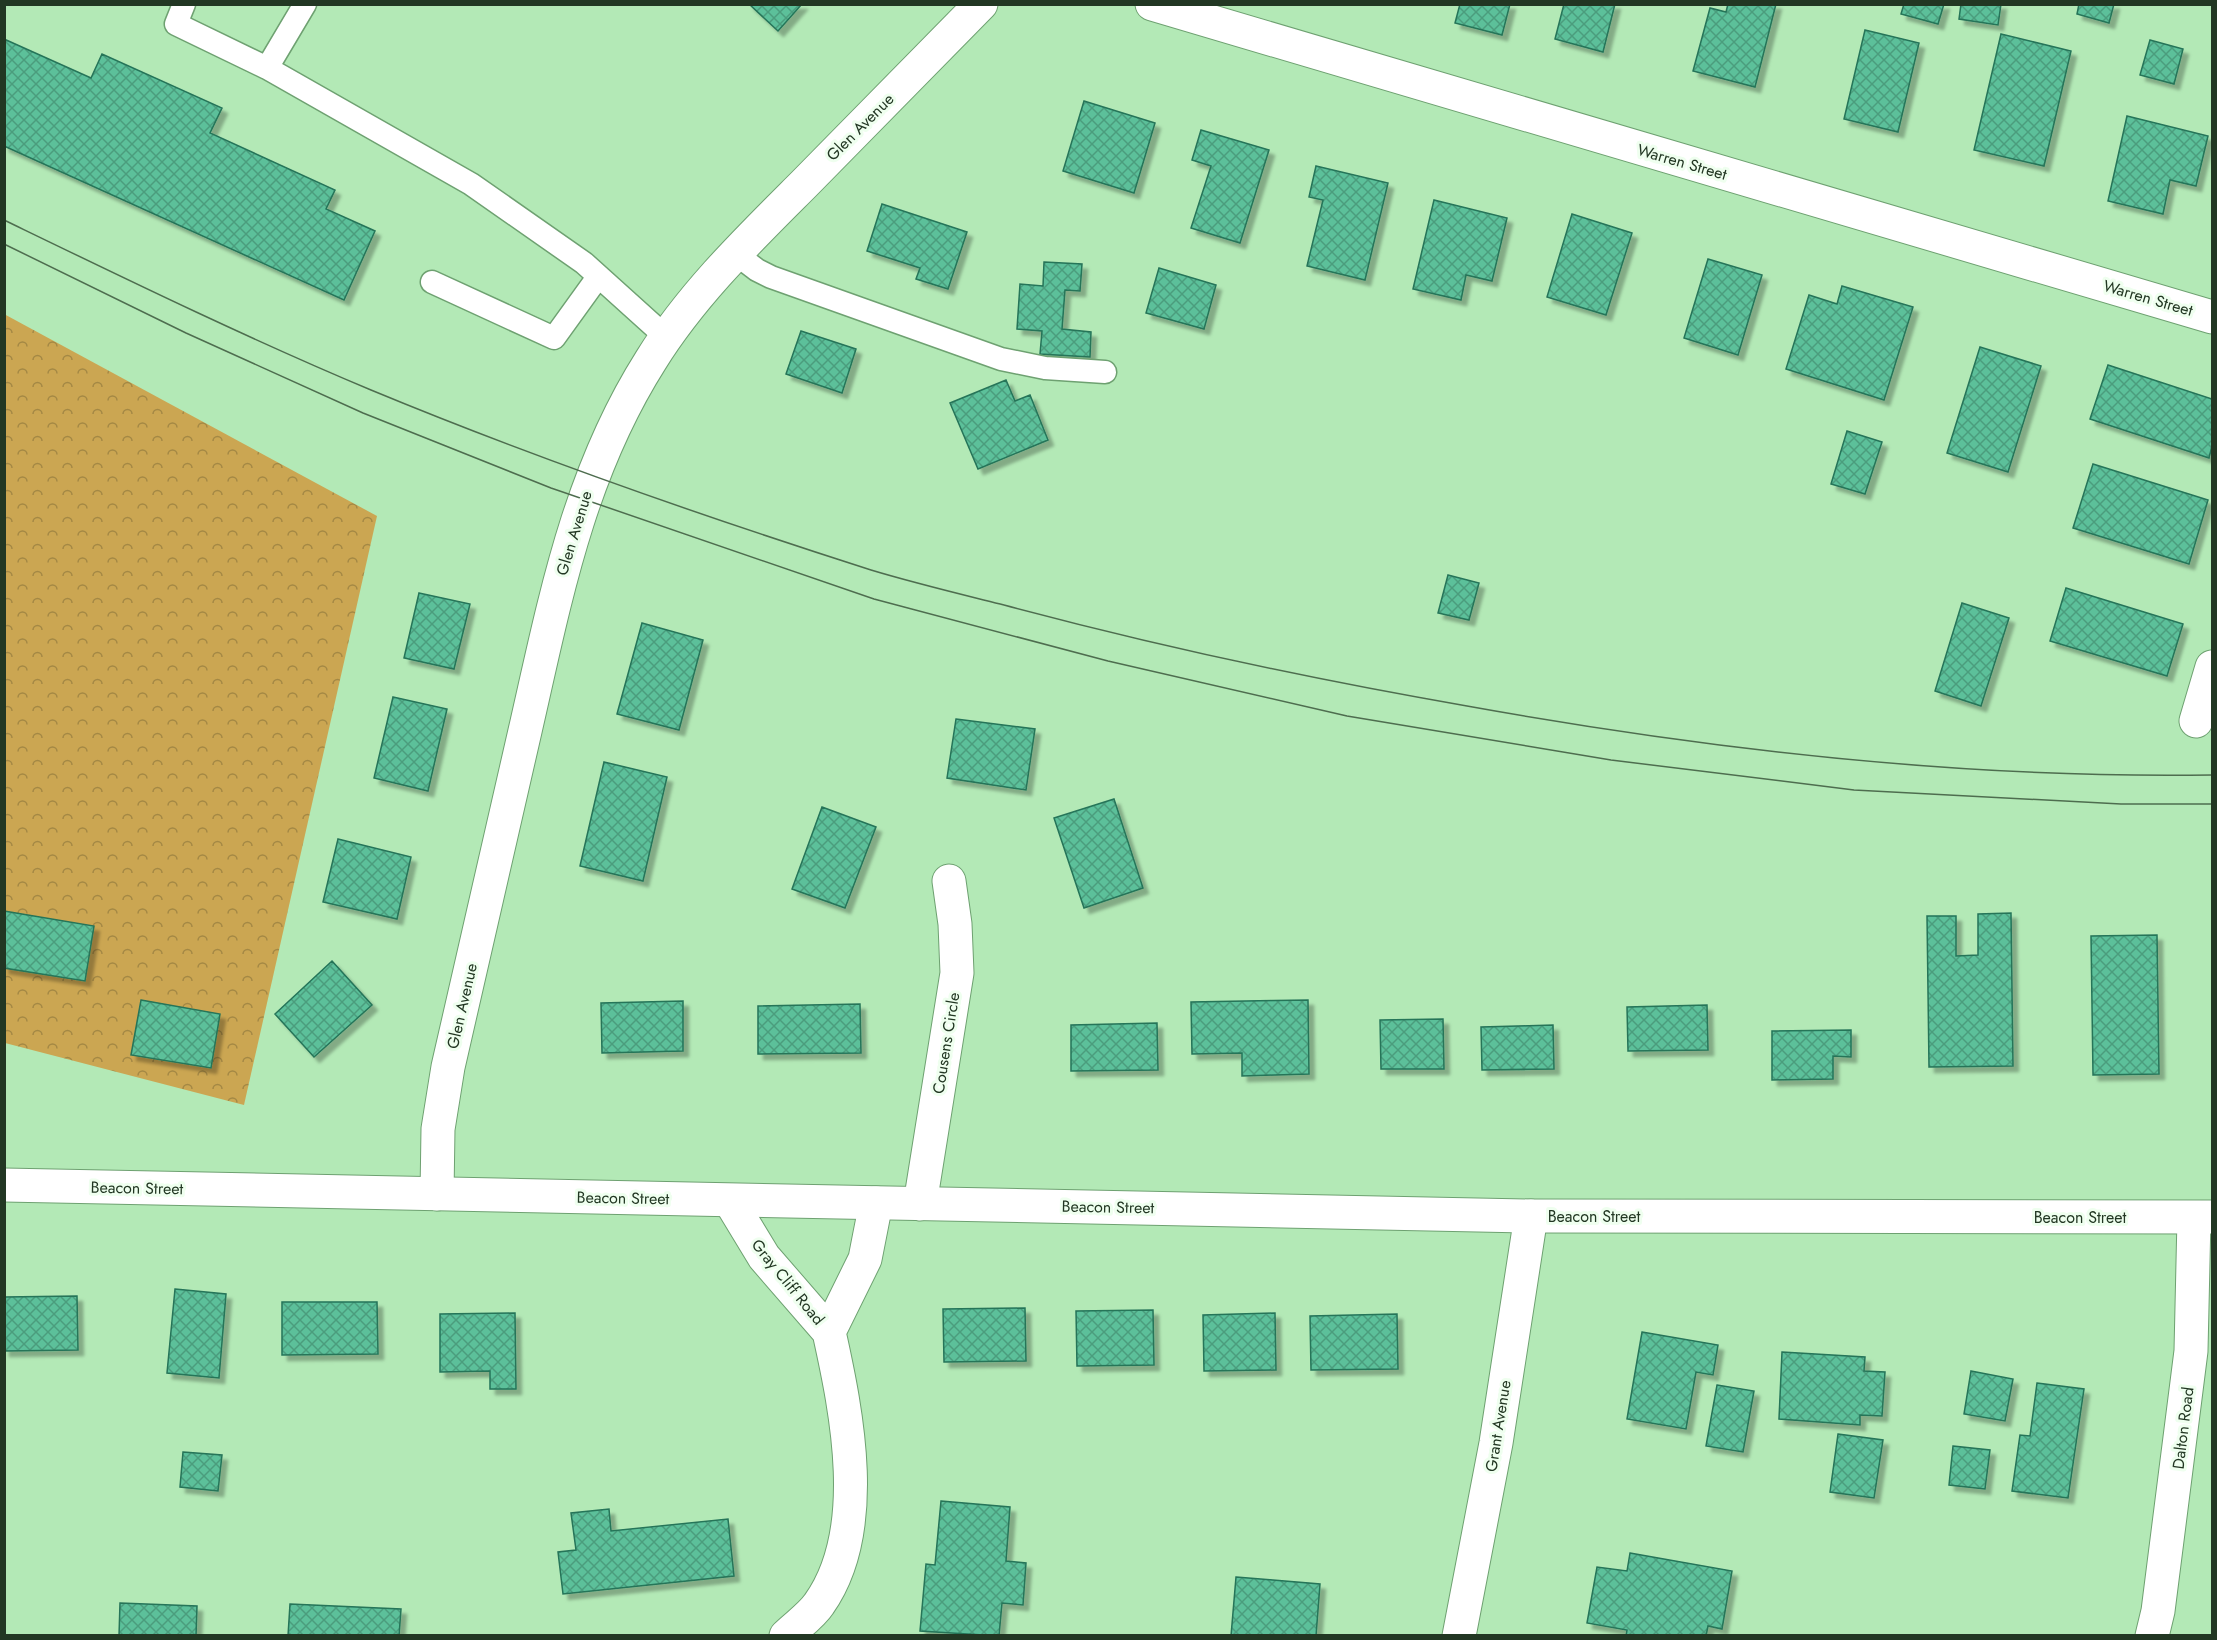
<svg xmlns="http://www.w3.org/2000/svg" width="2217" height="1640" font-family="Jost,sans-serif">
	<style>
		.forest { fill: url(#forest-crowns) }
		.building { fill: url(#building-cross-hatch); stroke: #257459; stroke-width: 1.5; filter: url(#shadow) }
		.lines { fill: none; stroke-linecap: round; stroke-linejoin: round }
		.service-casing { stroke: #6ea171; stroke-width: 25 }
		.minor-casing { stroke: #6ea171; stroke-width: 35 }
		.tertiary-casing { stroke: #6ea171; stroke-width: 35 }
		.primary-casing { stroke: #6ea171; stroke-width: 35 }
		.service { stroke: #fff; stroke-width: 22 }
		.minor { stroke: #fff; stroke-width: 33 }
		.tertiary { stroke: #fff; stroke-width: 33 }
		.primary { stroke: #fff; stroke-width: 33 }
		.tram { stroke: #4e6d4f; stroke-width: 1.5 }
		.labels { text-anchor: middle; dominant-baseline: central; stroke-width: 6; stroke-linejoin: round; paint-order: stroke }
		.street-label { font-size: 16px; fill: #223723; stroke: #efffef }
	</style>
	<defs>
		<pattern id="forest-crowns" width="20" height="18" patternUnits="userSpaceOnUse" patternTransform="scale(1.5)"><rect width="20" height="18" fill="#cba652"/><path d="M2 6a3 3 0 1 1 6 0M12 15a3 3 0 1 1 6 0" fill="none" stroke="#a48844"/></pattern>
		<pattern id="building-cross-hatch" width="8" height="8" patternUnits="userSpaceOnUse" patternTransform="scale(1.5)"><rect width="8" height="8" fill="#5bc09a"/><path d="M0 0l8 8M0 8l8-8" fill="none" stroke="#4b9d7d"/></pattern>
		<filter id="shadow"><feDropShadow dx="5.5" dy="5.5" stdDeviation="1.5" flood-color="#0004"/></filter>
	</defs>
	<rect width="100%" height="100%" fill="#b3e9b6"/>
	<path class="forest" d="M4 314 377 516 244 1105 5 1043Z"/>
	<path class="building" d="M749 4H802L778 31Z
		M1460 4H1510L1502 35 1455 23Z
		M1564 4H1615L1603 52 1555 39Z
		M1728 4H1776L1755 87 1693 71 1710 8 1726 12Z
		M1904 4H1944L1938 24 1901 14Z
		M1961 4H2001L1998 25 1959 19Z
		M2079 4H2114L2109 23 2077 14Z
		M1865 30 1919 43 1898 132 1844 119Z
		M2001 34 2071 51 2044 166 1974 150Z
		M4 39 91 78 102 54 222 108 210 133 335 190 326 209 375 231 344 300 4 146Z
		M2150 40 2183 49 2174 84 2140 75Z
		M1084 101 1155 123 1134 193 1063 171Z
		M2127 116 2208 136 2196 186 2170 180 2163 214 2108 201Z
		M1201 130 1269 150 1240 243 1191 228 1211 166 1192 160Z
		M1316 166 1388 183 1365 280 1307 266 1323 200 1309 197Z
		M1434 200 1507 218 1492 281 1466 275 1461 300 1413 289Z
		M882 204 967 232 948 289 916 279 920 268 867 251Z
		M1572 214 1632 233 1606 315 1547 297Z
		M1708 259 1762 275 1738 355 1684 338Z
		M1044 262 1082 264 1080 291 1065 290 1062 329 1091 332 1090 357 1040 354 1042 331 1017 329 1020 284 1043 286Z
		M1159 268 1216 285 1204 329 1146 313Z
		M1842 286 1913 307 1884 400 1786 369 1809 295 1837 304Z
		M801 331 856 349 842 393 786 374Z
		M1980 347 2041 366 2008 472 1947 453Z
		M2108 365 2212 399V446L2209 458 2090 419Z
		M1006 380 1015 401 1030 395 1048 440 978 469 950 403Z
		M1847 431 1882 442 1865 494 1831 484Z
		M2093 464 2208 500 2189 564 2073 528Z
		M1448 575 1479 583 1469 620 1438 613Z
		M2066 588 2183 624 2167 676 2050 641Z
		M419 593 470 604 454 669 404 658Z
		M1962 603 2009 618 1981 706 1935 691Z
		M642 623 703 640 679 730 617 714Z
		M393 697 447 709 428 791 374 778Z
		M956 719 1035 729 1026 790 947 778Z
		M604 762 667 777 643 881 580 866Z
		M1114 799 1143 888 1084 908 1054 818Z
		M822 807 876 827 845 908 792 889Z
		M338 839 411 857 397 919 323 902Z
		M4 911 94 926 85 981 4 968Z
		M2011 913 2013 1066 1929 1067 1927 916H1956V956L1978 955V914Z
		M2157 935 2159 1074 2093 1075 2091 936Z
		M332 961 372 1005 314 1057 275 1014Z
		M141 1000 220 1014 211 1068 131 1055Z
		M1308 1000 1309 1074 1242 1076V1053L1192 1054 1191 1002Z
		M683 1001V1051L602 1053 601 1003Z
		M860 1004 861 1053 758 1054V1006Z
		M1707 1005 1708 1050 1628 1051 1627 1007Z
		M1443 1019 1444 1069H1381L1380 1020Z
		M1157 1023 1158 1070 1071 1071V1025Z
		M1553 1025 1554 1069 1482 1070 1481 1027Z
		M1851 1030V1057L1833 1056V1079L1772 1080V1031Z
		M175 1289 226 1294 219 1378 167 1373Z
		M77 1296 78 1350 4 1351V1297Z
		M282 1302H377L378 1354 282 1355Z
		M1025 1308 1026 1361 944 1362 943 1309Z
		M1153 1310 1154 1365 1077 1366 1076 1311Z
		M515 1313 516 1389H490V1371L440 1372V1314Z
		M1275 1313 1276 1370 1204 1371 1203 1315Z
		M1397 1314 1398 1369 1311 1370 1310 1316Z
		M1642 1332 1718 1345 1713 1375 1696 1372 1686 1429 1627 1419Z
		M1782 1352 1865 1357 1864 1371 1885 1372 1882 1416 1860 1415V1425L1779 1419Z
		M1971 1371 2013 1379 2005 1421 1964 1414Z
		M2037 1383 2084 1389 2068 1498 2012 1491 2020 1435 2030 1436Z
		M1717 1385 1754 1391 1743 1452 1706 1446Z
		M1838 1434 1883 1440 1874 1498 1830 1492Z
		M1953 1446 1990 1450 1985 1489 1949 1485Z
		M183 1452 222 1455 218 1491 180 1487Z
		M941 1501 1010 1507 1006 1561 1026 1563 1023 1605 1002 1603 999 1636 920 1631 926 1564 935 1565Z
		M609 1509 611 1531 728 1519 734 1576 563 1594 558 1552 576 1550 571 1513Z
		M1630 1553 1732 1571 1722 1629 1708 1626 1706 1636H1626L1627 1630 1587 1623 1597 1567 1627 1571Z
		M1236 1577 1320 1584 1316 1636H1231Z
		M120 1603 197 1606 196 1636H119Z
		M290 1604 401 1609 399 1636H288Z"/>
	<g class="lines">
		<g class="service-casing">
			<path id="service" d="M184 4 176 24 267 68 471 184 584 263 666 337
				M267 68 305 4
				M736 254 757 270 771 277 1001 359 1045 368 1105 372
				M432 282 554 338 598 277"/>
		</g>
		<g class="minor-casing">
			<path id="minor" d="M1152 4 2212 317
				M2196 721 2212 667
				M437 1194 438 1129 448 1067C474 955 499 843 525 731 555 600 578 475 651 360 692 294 749 239 804 184 863 124 922 64 981 4
				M730 1201 764 1257 829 1332 865 1259 876 1203
				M920 1204 957 973 955 924 949 881
				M786 1636C796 1626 811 1616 819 1604 871 1531 847 1413 829 1332
				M2152 1636 2158 1611 2191 1351 2194 1218"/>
		</g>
		<g class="tertiary-casing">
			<path id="tertiary" d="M1459 1636 1496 1443 1531 1216"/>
		</g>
		<g class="primary-casing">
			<path id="primary" d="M4 1185 1531 1216 2212 1217"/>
		</g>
		<use href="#service" class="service"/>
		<use href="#minor" class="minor"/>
		<use href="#tertiary" class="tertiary"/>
		<use href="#primary" class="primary"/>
		<path class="tram" d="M4 220C126 279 247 338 371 390 535 458 702 516 871 570 914 583 960 594 1004 605 1157 646 1311 679 1467 706 1712 750 1963 779 2212 775
			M4 244 186 333 363 413 551 488 874 599 1108 661 1347 716 1611 760 1854 790 2121 804H2212"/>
	</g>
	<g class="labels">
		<g class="street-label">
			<text transform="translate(860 127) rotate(-45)">Glen Avenue</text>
			<text transform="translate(1682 162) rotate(16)">Warren Street</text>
			<text transform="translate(2148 298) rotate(16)">Warren Street</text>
			<text transform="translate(574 533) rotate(-73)">Glen Avenue</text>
			<text transform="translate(462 1006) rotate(-77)">Glen Avenue</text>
			<text transform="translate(946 1043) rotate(-81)">Cousens Circle</text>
			<text transform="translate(137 1188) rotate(1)">Beacon Street</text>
			<text transform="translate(623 1198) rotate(1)">Beacon Street</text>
			<text transform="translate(1108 1207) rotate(1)">Beacon Street</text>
			<text x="1594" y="1216">Beacon Street</text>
			<text x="2080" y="1217">Beacon Street</text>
			<text transform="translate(788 1282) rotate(51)">Gray Cliff Road</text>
			<text transform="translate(1498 1426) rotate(-81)">Grant Avenue</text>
			<text transform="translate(2183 1428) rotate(-83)">Dalton Road</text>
		</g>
	</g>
	<rect width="2217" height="1640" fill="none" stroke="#223723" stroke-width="12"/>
</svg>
